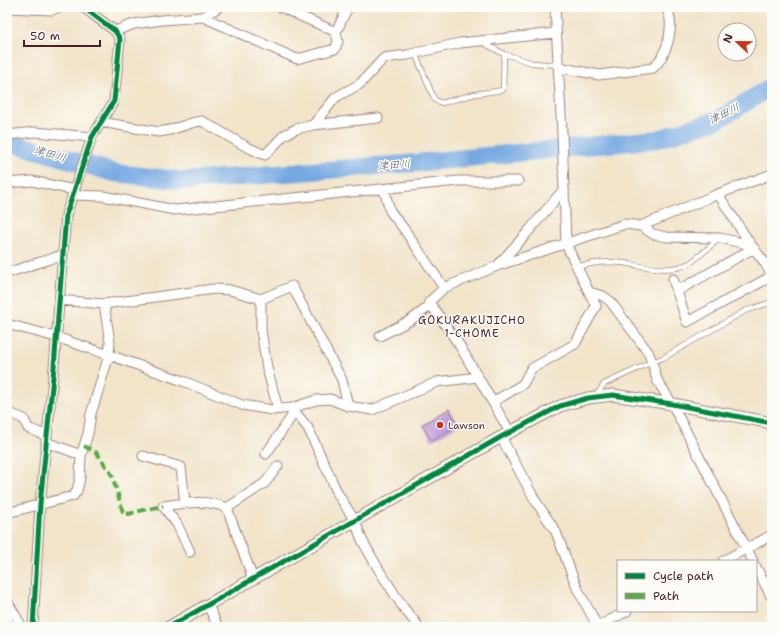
<svg xmlns="http://www.w3.org/2000/svg" width="779" height="634" font-family="'Shantell Sans','Klee One',sans-serif">
	<style>
		.lines { fill: none; stroke-linecap: round; stroke-linejoin: round }
		.river { stroke: #76a9e2; stroke-width: 18 }
		.building { fill: #c2a0db }
		.service-casing { stroke: #9e827a; stroke-width: 6 }
		.minor-casing { stroke: #9e827a; stroke-width: 11 }
		.tertiary-casing { stroke: #9e827a; stroke-width: 13 }
		.service { stroke: #fff; stroke-width: 4.5 }
		.minor { stroke: #fff; stroke-width: 9 }
		.tertiary { stroke: #fff; stroke-width: 11 }
		.quiet { stroke: #57aa44; stroke-width: 4; stroke-dasharray: 8 4; stroke-linecap: butt }
		.cycleway-casing { stroke: #fdfcf7; stroke-width: 8 }
		.cycleway { stroke: #00873e; stroke-width: 5 }
		.poi-dot { fill: #c8321e; stroke: #fdfcf7; stroke-width: 1.5 }
		.labels { text-anchor: middle; dominant-baseline: central; stroke-width: 3; stroke-linejoin: round; paint-order: stroke }
		.poi-label { font-size: 10px; fill: #4a1f2b; stroke: #fdfcf7; text-anchor: start }
		.water-label { font-size: 11px; font-style: italic; fill: #5c5674; stroke: #fdfcf7 }
		.neighbourhood-label { font-size: 11px; letter-spacing: 1px; fill: #4a1f2b; stroke: #fdfcf7 }
	</style>
	<rect width="100%" height="100%" fill="#fdfcf7"/>
	<filter id="ink" filterUnits="userSpaceOnUse"><feTurbulence type="fractalNoise" baseFrequency=".025" numOctaves="2"/><feDisplacementMap in="SourceGraphic" scale="8" xChannelSelector="R" yChannelSelector="G"/><feConvolveMatrix kernelMatrix="1 2 1 2 8 2 1 2 1" color-interpolation-filters="sRGB"/></filter>
	<filter id="wash" filterUnits="userSpaceOnUse"><feTurbulence type="fractalNoise" baseFrequency=".012" numOctaves="4" result="noise"/><feDisplacementMap in="SourceGraphic" scale="16" xChannelSelector="R" yChannelSelector="G"/><feGaussianBlur stdDeviation="0.9" result="paint"/><feColorMatrix in="noise" values="0 0 0 0 0 0 0 0 0 0 0 0 0 0 0 0 0 1.4 0 .05"/><feComposite in="paint" operator="in"/></filter>
	<g filter="url(#wash)">
		<rect width="100%" height="100%" fill="#f1e4c9"/>
		<g class="lines">
			<path class="river" d="M7 146 16 144 115 173 185 181 416 163 658 139 719 119 772 86"/>
		</g>
		<g id="blocks">
			<path class="building" d="M449 409 458 425 432 441 422 425Z"/>
		</g>
	</g>
	<g filter="url(#ink)">
		<use href="#blocks" fill-opacity="0" stroke="#9e827a" stroke-width="1"/>
		<g class="lines">
			<g class="service-casing">
				<path id="service" d="M482 42 504 54 533 63 558 65
					M415 53 433 96 435 100 442 103 475 94 503 90 504 54
					M577 267C593 262 606 261 623 263 644 266 669 274 690 263 698 258 711 245 719 239
					M596 396 604 384 652 362 663 358 745 311 772 302"/>
			</g>
			<g class="minor-casing">
				<path id="minor" d="M280 7 336 32
					M555 7 562 133 566 244 589 292 603 296 610 301 648 352 652 362 657 380 672 404 753 561
					M7 8 52 10 59 7
					M203 17 297 59 335 49 338 42 336 32 348 7
					M115 31 134 24 162 20 203 17 219 7
					M558 67 599 75 653 68C665 57 672 36 670 19 670 15 667 11 666 7
					M101 122 159 132 170 130 195 122 202 121 247 147 265 155 284 135 296 129 313 125 336 97 360 84 384 58 407 55 460 43 556 33
					M313 125 378 118
					M7 135 35 132 92 137
					M7 183 32 181 74 190
					M384 189 390 211 404 229 444 288
					M718 194 751 245
					M72 195 103 196 175 210 458 181H518
					M641 226 718 194 772 174
					M498 265 527 233 564 189
					M7 273 62 255
					M673 279 687 322 772 276
					M677 291 754 248
					M261 299V330L267 368 278 409
					M59 300 104 304 214 289 230 290 261 299 292 286 342 380 348 406
					M7 324 56 337 109 355 183 381 242 405 272 410 292 408 316 400 330 399 348 406 372 410 437 382 478 377
					M380 336 411 320 431 305
					M493 402 523 384 531 369 575 344 596 306 589 292
					M292 408 308 428 338 494 355 521 362 540 379 570 403 607 419 627
					M7 412 24 419 28 428 47 436
					M510 432 458 343 429 302 444 288 497 266 625 224 641 226 653 234 666 237 720 238 751 245 765 263 772 276
					M501 437 535 500 556 532 577 588 598 627
					M46 442 81 455
					M266 454 292 416V408
					M143 456 181 467 185 503
					M227 508 265 483 278 466
					M7 513 73 496 77 491 80 478 81 455 88 434 91 414 109 355 110 342 104 304
					M190 552 177 524 163 506C184 503 208 499 227 508L253 579
					M723 561 772 535
					M756 567 772 598
					M7 601 22 627
					M208 605 218 627
					M33 627 40 504 54 367 66 215 92 137 114 101 120 39 115 31 83 7
					M597 627 627 611"/>
			</g>
			<g class="tertiary-casing">
				<path id="tertiary" d="M169 627 501 437 560 406 588 398 613 395 672 404 772 423"/>
			</g>
			<use href="#service" class="service"/>
			<use href="#minor" class="minor"/>
			<use href="#tertiary" class="tertiary"/>
			<path class="quiet" d="M84 446 97 453 112 475 123 512 129 514 143 510 163 506"/>
			<g class="cycleway-casing">
				<path id="cycleway" d="M33 627 40 504 54 367 66 215 92 137 114 101 120 39 115 31 83 7
					M169 627 501 437 560 406 588 398 613 395 672 404 772 423"/>
			</g>
			<use href="#cycleway" class="cycleway"/>
		</g>
	</g>
	<circle class="poi-dot" cx="440" cy="425" r="4"/>
	<g class="labels">
		<g class="poi-label">
			<text x="448" y="425">Lawson</text>
		</g>
		<g class="water-label">
			<text transform="translate(724 114) rotate(-27)">津田川</text>
			<text transform="translate(50 154) rotate(16)">津田川</text>
			<text transform="translate(394 165) rotate(-5)">津田川</text>
		</g>
		<g class="neighbourhood-label">
			<text x="472" y="320">GOKURAKUJICHO<tspan x="472" dy="13">1-CHOME</tspan></text>
		</g>
	</g>
	<rect width="779" height="634" fill="none" stroke="#fdfcf7" stroke-width="24"/>
	<rect x="617" y="560" width="140" height="52" fill="#fdfcf7" stroke="#b5a4a5"/>
	<rect x="625" y="573" width="20" height="6" fill="#00873e" stroke="#b5a4a5"/>
	<text x="653" y="580" font-size="12" fill="#4a1f2b">Cycle path</text>
	<rect x="625" y="593" width="20" height="6" fill="#57aa44" stroke="#b5a4a5"/>
	<text x="653" y="600" font-size="12" fill="#4a1f2b">Path</text>
	<g transform="translate(737 42) rotate(292)"><circle r="19" fill="#fdfcf7" stroke="#b5a4a5"/>
	<path d="M0-3L7 15L0 10L-7 15Z" fill="#c8321e"/>
	<text y="-6" font-size="11" font-weight="bold" text-anchor="middle" fill="#4a1f2b">N</text>
	</g>
	<path d="M24 40v6h76v-6" fill="none" stroke="#4a1f2b" stroke-width="2"/>
	<text x="30" y="40" font-size="12" fill="#4a1f2b" stroke="#fdfcf7" stroke-width="3" paint-order="stroke">50 m</text>
</svg>
